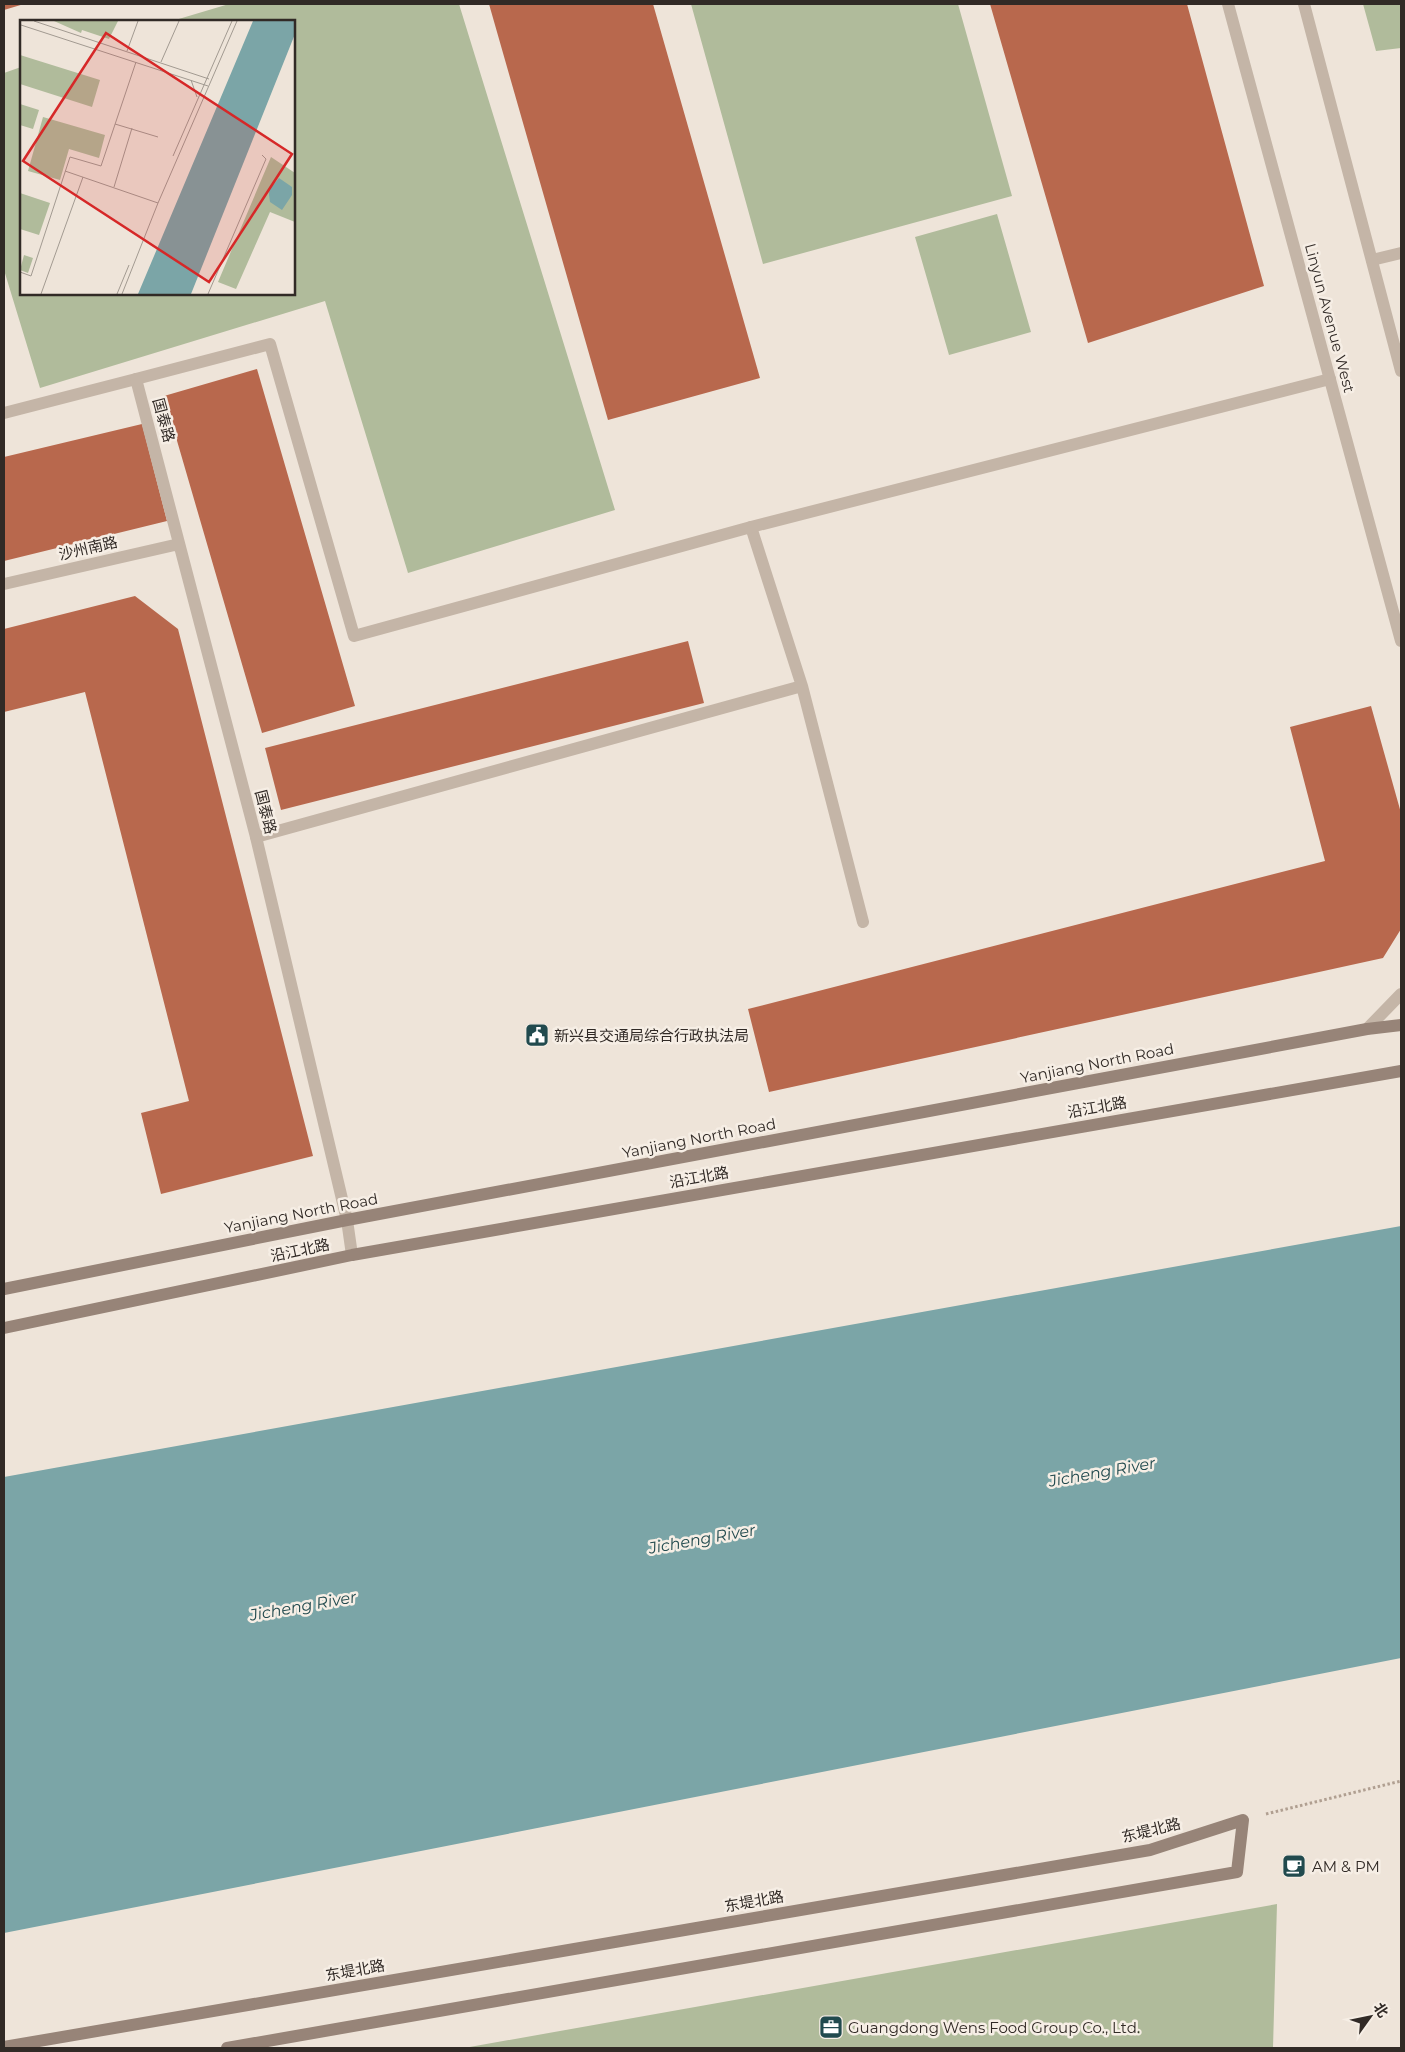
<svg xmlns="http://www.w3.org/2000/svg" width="1405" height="2052" font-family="Montserrat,'Noto Sans SC',sans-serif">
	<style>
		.green { fill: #b0bb9b }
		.water { fill: #7ba5a7 }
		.building { fill: #b8684d }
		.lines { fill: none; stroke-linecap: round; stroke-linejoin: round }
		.path { stroke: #b09f91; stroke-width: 3; stroke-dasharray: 2.5 2.5; stroke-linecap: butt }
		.service { stroke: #c4b5a7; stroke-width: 12 }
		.minor { stroke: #c4b5a7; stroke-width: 12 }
		.tertiary { stroke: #c4b5a7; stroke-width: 12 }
		.secondary { stroke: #978478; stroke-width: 12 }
		.labels { text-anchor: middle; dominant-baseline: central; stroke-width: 5; stroke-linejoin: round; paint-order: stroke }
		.street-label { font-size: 15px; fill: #312a26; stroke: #f6eee5 }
		.poi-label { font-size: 15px; fill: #312a26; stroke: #f6eee5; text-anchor: start }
		.water-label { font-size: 16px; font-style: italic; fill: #214a4e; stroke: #f6eee5 }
		.inset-road { fill: none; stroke: #a29a91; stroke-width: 1 }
		.view { fill: #d62828; fill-opacity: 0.15; stroke: #d62828; stroke-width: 2.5 }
		.inset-edge { fill: none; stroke: #312a26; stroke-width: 2.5 }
	</style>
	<rect width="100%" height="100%" fill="#eee4d9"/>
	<path class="green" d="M229 4H459L615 510 408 573 325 301 40 388 4 270V73L21 67V294H294V21H172Z
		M691 4H958L1012 196 763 264Z
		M1363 4H1401V48L1376 51Z
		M997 214 1031 332 949 355 915 237Z
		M1277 1904 1273 2048H464Z"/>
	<path class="water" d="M1401 1226V1658L4 1933V1477Z"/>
	<path class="building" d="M4 4H24L4 10Z
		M489 4H653L760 378 608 420Z
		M990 4H1187L1264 286 1088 343Z
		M257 369 355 706 262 733 164 396Z
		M142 424 167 521 4 561V457Z
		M135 596 178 629 313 1156 161 1194 141 1113 189 1101 85 692 4 712V629Z
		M688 641 704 703 281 810 265 748Z
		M1371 706 1401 813V929L1383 958 769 1092 748 1009 1325 861 1290 727Z"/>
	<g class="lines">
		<path class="path" d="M1266 1814 1401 1781"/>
		<path class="service" d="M4 413 136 379
			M751 527 802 686 863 922
			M256 837 802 686"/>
		<path class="minor" d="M1372 260 1401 253
			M4 584 179 544
			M352 1255 347 1220 256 837 136 379 270 344 354 636 751 527 1330 379"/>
		<path class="tertiary" d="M1228 4 1401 641
			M1304 4 1401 371
			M1367 1029 1401 994"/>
		<path class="secondary" d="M4 1289 347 1220 1367 1029 1401 1025
			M4 1328 352 1255 1401 1071
			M4 2047 1150 1850 1243 1820 1237 1872 227 2048"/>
	</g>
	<defs>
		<g id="civic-square" transform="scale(1.25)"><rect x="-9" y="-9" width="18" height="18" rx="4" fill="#214a4e" stroke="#f6eee5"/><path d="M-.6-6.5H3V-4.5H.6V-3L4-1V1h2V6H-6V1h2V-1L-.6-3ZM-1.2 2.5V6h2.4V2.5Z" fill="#fff"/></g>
		<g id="cafe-square" transform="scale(1.25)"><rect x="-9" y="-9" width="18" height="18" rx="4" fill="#214a4e" stroke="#f6eee5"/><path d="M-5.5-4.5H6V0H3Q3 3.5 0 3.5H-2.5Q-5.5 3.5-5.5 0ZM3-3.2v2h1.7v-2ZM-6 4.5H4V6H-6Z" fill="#fff"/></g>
		<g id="office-square" transform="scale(1.25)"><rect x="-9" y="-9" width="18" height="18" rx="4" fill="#214a4e" stroke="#f6eee5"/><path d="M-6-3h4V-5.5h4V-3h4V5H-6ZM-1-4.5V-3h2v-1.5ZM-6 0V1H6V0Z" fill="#fff"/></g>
	</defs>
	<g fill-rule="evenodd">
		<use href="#civic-square" x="537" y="1035"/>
		<use href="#cafe-square" x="1294" y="1866"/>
		<use href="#office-square" x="831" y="2027"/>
	</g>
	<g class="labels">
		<g class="street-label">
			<text transform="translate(1330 318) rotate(75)">Linyun Avenue West</text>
			<text transform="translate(164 420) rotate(75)">国泰路</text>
			<text transform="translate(88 548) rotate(-13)">沙州南路</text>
			<text transform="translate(266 812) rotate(76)">国泰路</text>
			<text transform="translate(1097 1063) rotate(-11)">Yanjiang North Road</text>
			<text transform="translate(1097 1107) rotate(-10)">沿江北路</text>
			<text transform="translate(699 1138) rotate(-11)">Yanjiang North Road</text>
			<text transform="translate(699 1177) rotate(-10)">沿江北路</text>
			<text transform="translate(301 1213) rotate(-11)">Yanjiang North Road</text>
			<text transform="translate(300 1250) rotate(-12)">沿江北路</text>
			<text transform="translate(1151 1830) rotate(-14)">东堤北路</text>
			<text transform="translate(754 1901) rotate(-10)">东堤北路</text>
			<text transform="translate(355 1970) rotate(-10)">东堤北路</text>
		</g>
		<g class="poi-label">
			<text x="554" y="1035">新兴县交通局综合行政执法局</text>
			<text x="1312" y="1866">AM &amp; PM</text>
			<text x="848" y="2027">Guangdong Wens Food Group Co., Ltd.</text>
		</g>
		<g class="water-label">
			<text transform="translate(1102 1472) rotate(-10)">Jicheng River</text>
			<text transform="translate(702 1539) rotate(-10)">Jicheng River</text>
			<text transform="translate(303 1606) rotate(-10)">Jicheng River</text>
		</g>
	</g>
	<g transform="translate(20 20)">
		<rect width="275" height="275" fill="#eee4d9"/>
		<path d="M34 1H98L89 19 62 10 61 13ZM0 35 80 60 72 87 0 64ZM0 84 19 90 13 109 0 105ZM23 97 85 115 79 138 49 129 40 160 8 151ZM251 137 275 153V202L250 192 216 269 198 262ZM0 173 30 183 19 215 0 209ZM4 235 13 238 8 253 0 250Z" fill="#b0bb9b"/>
		<path d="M233 1H275V14L171 274H118ZM259 158 272 167V175L262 190 250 182 249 175V170Z" fill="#7ba5a7"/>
		<path class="inset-road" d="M14 1 189 59M1 5 188 66M107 31 118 1M141 42 159 1M171 60 177 77M95 104 138 117M153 136 212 1M45 151 138 183M94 167 112 108M0 252 11 256 50 137 81 146 116 42M21 274 63 157M97 274 109 245M102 274 138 183 217 1M188 274 246 139 242 135"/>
		<path class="view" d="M86 13 272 134 189 262 3 141Z"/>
		<rect width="275" height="275" class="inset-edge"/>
	</g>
	<rect width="1405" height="2052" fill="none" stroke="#312a26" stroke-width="10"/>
	<g transform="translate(1370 2017) rotate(57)" stroke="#f6eee5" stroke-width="4" paint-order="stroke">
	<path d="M0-4L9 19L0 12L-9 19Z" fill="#312a26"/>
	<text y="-8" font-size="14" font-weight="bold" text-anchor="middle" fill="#312a26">北</text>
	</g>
</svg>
